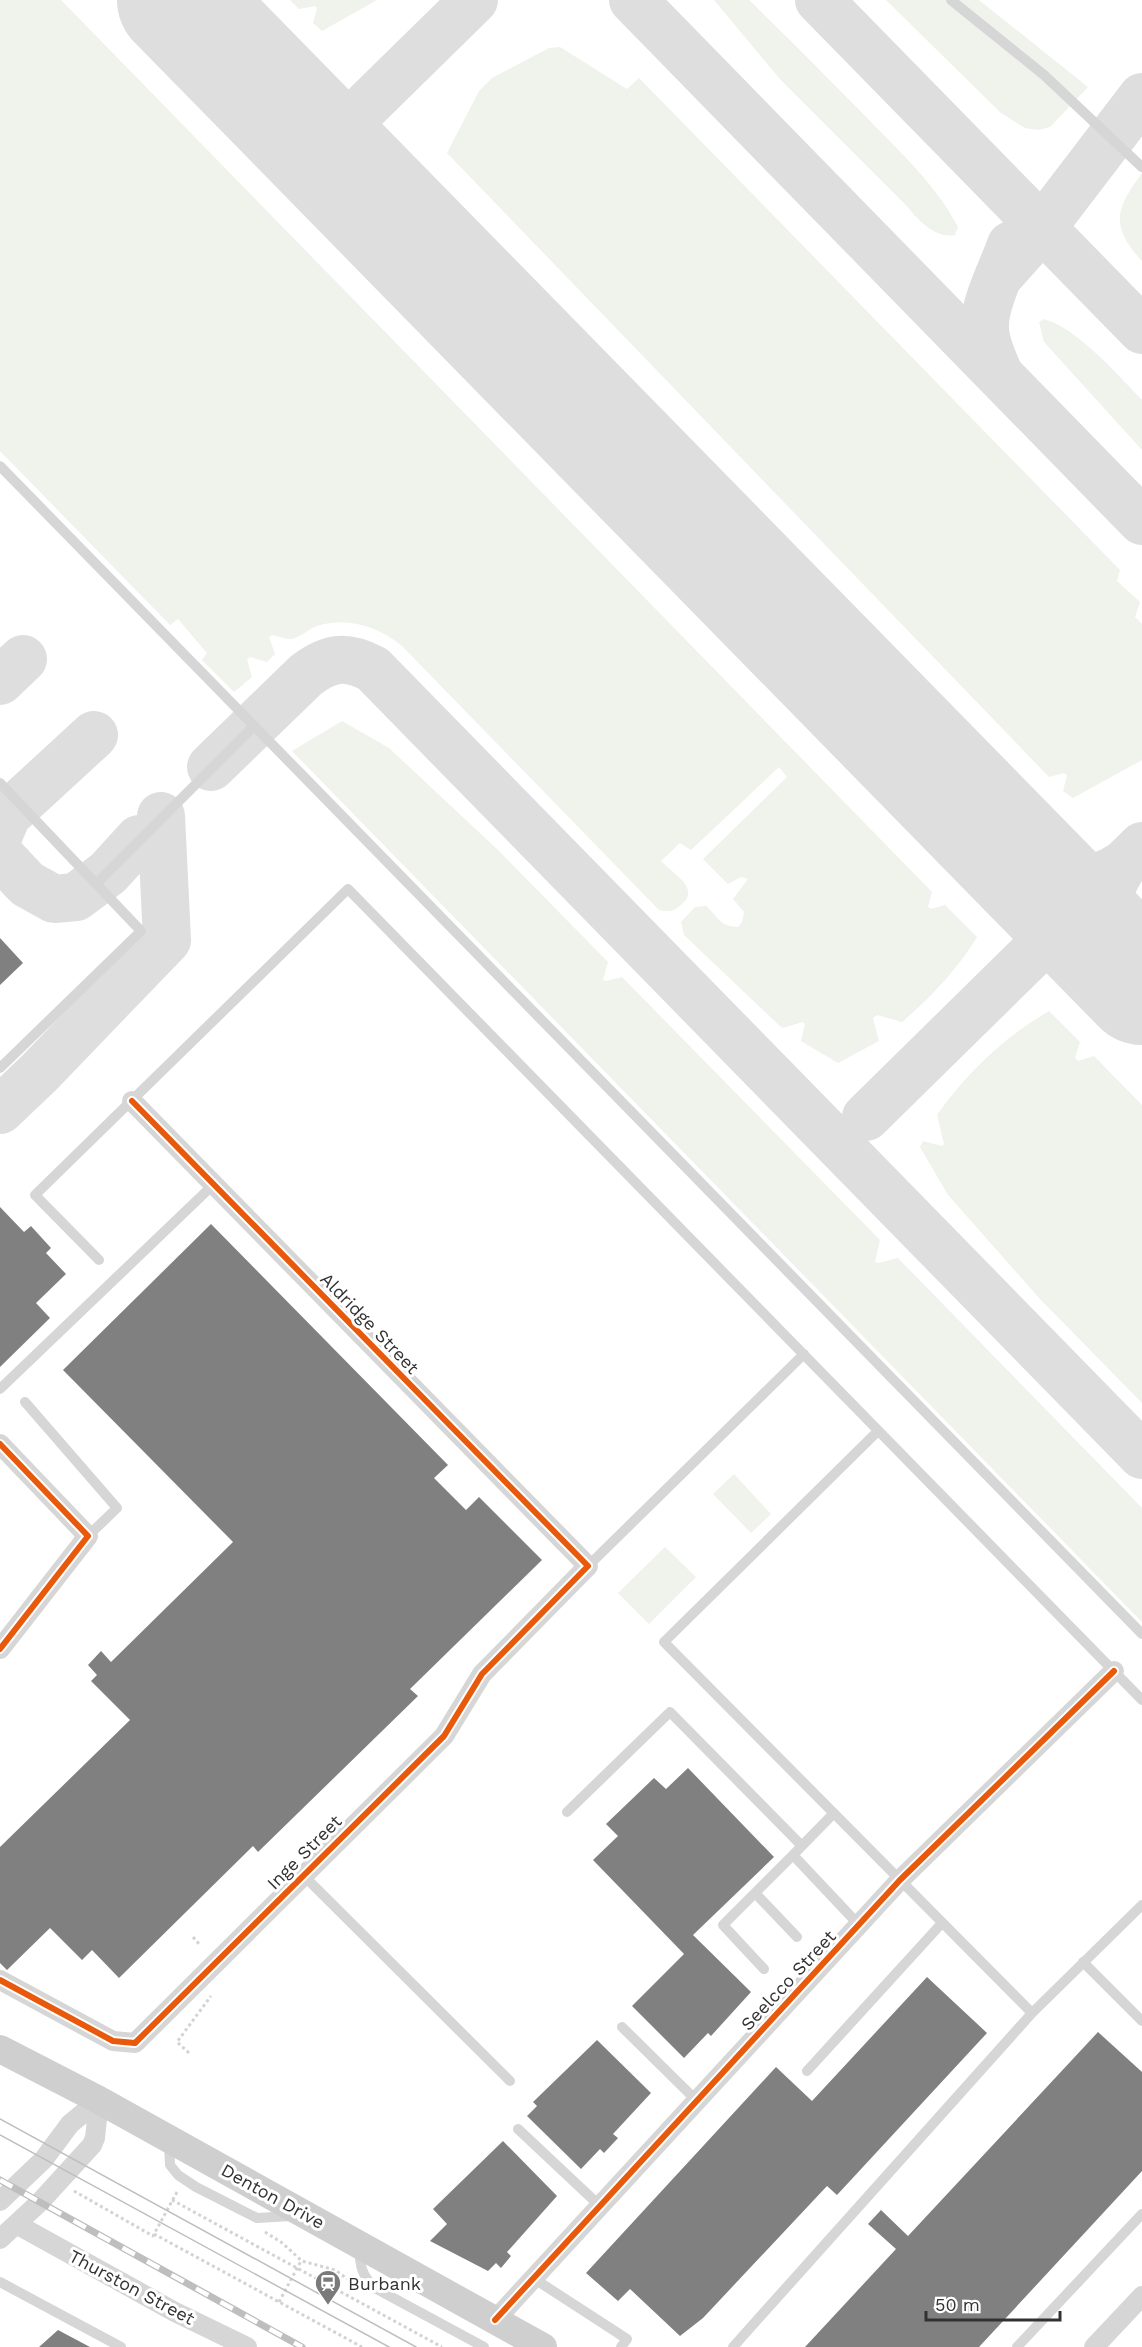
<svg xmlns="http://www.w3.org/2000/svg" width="1142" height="2347" font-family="'Work Sans',sans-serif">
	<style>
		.green { fill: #f0f2ec }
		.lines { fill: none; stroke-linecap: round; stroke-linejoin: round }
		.taxiway { stroke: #dedede; stroke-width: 48 }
		.runway { stroke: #dedede; stroke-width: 120 }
		.building { fill: #808080 }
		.path { stroke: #d3d3d3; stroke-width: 3; stroke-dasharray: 3 3; stroke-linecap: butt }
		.lane { stroke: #d6d6d6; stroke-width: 10 }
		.street { stroke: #d6d6d6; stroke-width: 20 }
		.secondary { stroke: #cfcfcf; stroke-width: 28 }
		.tram { stroke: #bebebe; stroke-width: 1.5 }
		.rail-casing { stroke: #bebebe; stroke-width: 7 }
		.rail { stroke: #fff; stroke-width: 4.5; stroke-dasharray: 14; stroke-linecap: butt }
		.cycleway-casing { stroke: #fff; stroke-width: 10 }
		.cycleway { stroke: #e8590c; stroke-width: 6 }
		.labels { text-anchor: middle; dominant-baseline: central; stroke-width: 6; stroke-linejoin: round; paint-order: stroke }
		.street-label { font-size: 18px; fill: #323232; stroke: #fff }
		.poi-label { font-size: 18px; fill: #323232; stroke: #fff; text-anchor: start }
	</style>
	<rect width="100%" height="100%" fill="#fff"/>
	<path class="green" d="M0 0H61L932 892 928 907 931 909 945 905 977 937C957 970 931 997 902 1022L877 1015 873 1018 879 1041 838 1063 801 1041 805 1024 803 1022 782 1028 684 935 681 922 695 907 706 906C719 917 718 926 738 927L742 922 744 912 733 899 748 879 741 877 728 884 703 859 787 777 779 767 691 850 680 843 661 861C670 871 699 887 684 902 674 912 670 912 659 910L402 646C379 627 347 616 317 626 309 629 300 637 292 639 287 640 278 636 273 635L269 637 275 654 267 662 250 657 247 660 252 677 234 692 202 660 207 653 178 619 170 625 0 451Z
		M290 0H377L322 31 313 23 317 8 315 6 299 9Z
		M714 0H749C790 40 830 80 870 121 902 154 937 186 958 227L955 235C935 239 917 219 906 205L779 78Z
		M886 0H979L1088 87 1050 127 1038 130 1025 128 1001 113Z
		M560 47 627 89 639 78 1120 570 1117 581 1140 602 1135 617 1142 624V760L1073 798 1063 791 1067 775 1064 773 1049 777 447 153 479 91 492 78 549 48Z
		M1142 173V261C1109 225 1116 209 1142 173Z
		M1044 319C1077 328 1119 376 1142 400V450L1044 342 1039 322Z
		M342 721 389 748 499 851 608 962 603 980 606 981 622 977 880 1240 875 1262 878 1263 898 1258 1142 1508V1622L292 751Z
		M1049 1011 1080 1042 1075 1058 1078 1061 1094 1056 1142 1105V1403L1040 1299 948 1195 920 1147 923 1141 942 1146 944 1144 937 1115C967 1073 1004 1037 1049 1011Z
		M734 1474 771 1514 751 1533 713 1494Z
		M665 1547 696 1577 649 1624 618 1593Z"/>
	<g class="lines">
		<path class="taxiway" d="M177 0 280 108
			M633 0 1142 521
			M819 0 1142 330
			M366 106 474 0
			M1000 275 1042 228 1142 97
			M999 374C993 359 984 342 985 325 985 301 1003 268 1011 245
			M0 681 23 659
			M211 767 306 675C330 657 346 655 373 669L1142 1455
			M0 832 7 815 94 735
			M0 855 27 884 54 899 76 897 108 873 139 839
			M1027 868C1053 888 1096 883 1122 865
			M1115 958C1099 929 1105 893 1123 866
			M0 1110 39 1073 167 940 161 816
			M866 1117 1142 846"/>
		<path class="runway" d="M177 0 1142 985"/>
	</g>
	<path class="building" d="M0 938 23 963 0 985Z
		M0 1207 24 1232 31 1226 51 1248 46 1253 66 1274 36 1303 50 1318 0 1367Z
		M211 1224 448 1465 434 1478 466 1510 479 1497 542 1560 410 1689 418 1696 258 1852 253 1846 119 1978 92 1950 82 1960 50 1928 7 1970 0 1963V1847L130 1720 91 1681 97 1675 88 1665 101 1651 111 1662 233 1542 63 1370Z
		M688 1768 774 1857 693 1935 751 1992 711 2036 708 2033 684 2058 632 2006 684 1954 593 1860 618 1836 606 1824 654 1778 666 1789Z
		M927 1977 987 2033 837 2195 827 2186 703 2318 680 2336 630 2289 618 2301 586 2273 776 2067 812 2101Z
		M1098 2032 1142 2072V2171L979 2347H805L896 2249 868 2224 881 2210 908 2236Z
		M597 2040 651 2093 613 2134 618 2138 604 2153 600 2149 581 2169 527 2116 537 2106 533 2102Z
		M503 2141 557 2196 507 2252 511 2256 501 2268 496 2263 488 2271 430 2241 447 2224 433 2209Z
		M58 2330 90 2347H39Z"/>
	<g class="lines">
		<path class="path" d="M193 1937 199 1944
			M189 2053 177 2042 211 1996
			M74 2191 153 2236 177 2192
			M172 2200 442 2347
			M265 2232 281 2242 302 2261 335 2270 352 2282
			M154 2234 362 2347
			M279 2302 301 2261"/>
		<path class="lane" d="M951 0 1044 75 1142 167
			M0 466 1142 1634
			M0 783 141 931 0 1068
			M97 883 254 726
			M99 1260 35 1195 348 889 1142 1700
			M0 1389 214 1184
			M25 1402 117 1508 88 1536
			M878 1431 664 1642 1032 2013 1142 1905
			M588 1566 804 1354
			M567 1812 670 1712 802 1846
			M834 1813 793 1855 859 1925
			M303 1875 510 2081
			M755 1893 797 1937
			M1083 1962 1142 2021
			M764 1969 723 1925 793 1855
			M622 2027 697 2101
			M807 2071 942 1923
			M518 2129 600 2206
			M169 2142 170 2165 178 2175 196 2187 257 2218 292 2216
			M359 2247C360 2265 361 2275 375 2288L484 2347
			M533 2278 627 2339 621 2347
			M0 2282 121 2347
			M733 2347 1032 2013
			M1017 2347 1142 2214"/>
		<path class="street" d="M0 1444 88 1536 0 1649
			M0 1980 113 2041 135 2043 444 1736 482 1674 588 1566 132 1101
			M0 2201 44 2159 70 2124 99 2100
			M18 2225 175 2312 247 2347
			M0 2239 40 2202 92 2145 95 2138 99 2100
			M495 2320 900 1880 1114 1671
			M1094 2347 1142 2296"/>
		<path class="secondary" d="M0 2049 99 2100 543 2347"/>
		<path class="tram" d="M0 2119 416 2347
			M0 2135 389 2347"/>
		<g class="rail-casing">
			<path id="rail" d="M0 2180 302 2347"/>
		</g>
		<use href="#rail" class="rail"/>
		<g class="cycleway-casing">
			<path id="cycleway" d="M0 1444 88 1536 0 1649
				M0 1980 113 2041 135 2043 444 1736 482 1674 588 1566 132 1101
				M495 2320 900 1880 1114 1671"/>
		</g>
		<use href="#cycleway" class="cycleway"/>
	</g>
	<defs>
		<g id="station-pin" transform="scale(1.35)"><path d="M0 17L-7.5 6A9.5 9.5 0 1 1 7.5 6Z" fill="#7a7a7a" stroke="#fff"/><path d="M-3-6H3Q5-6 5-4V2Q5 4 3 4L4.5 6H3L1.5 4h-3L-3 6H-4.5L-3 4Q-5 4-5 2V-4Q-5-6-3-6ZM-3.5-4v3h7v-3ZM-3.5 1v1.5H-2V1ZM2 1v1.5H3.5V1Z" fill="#fff"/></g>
	</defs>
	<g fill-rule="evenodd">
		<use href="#station-pin" x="328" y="2283"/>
	</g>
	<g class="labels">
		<g class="street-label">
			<text transform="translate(370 1323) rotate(46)">Aldridge Street</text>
			<text transform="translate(304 1852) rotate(-45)">Inge Street</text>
			<text transform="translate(788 1980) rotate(-47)">Seelcco Street</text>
			<text transform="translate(273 2196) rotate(29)">Denton Drive</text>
			<text transform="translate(132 2287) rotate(28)">Thurston Street</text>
		</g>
		<g class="poi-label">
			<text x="348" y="2283">Burbank</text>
		</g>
	</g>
	<path d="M926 2311v9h134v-9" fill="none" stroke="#323232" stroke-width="3"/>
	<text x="935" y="2311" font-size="18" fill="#323232" stroke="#ffffff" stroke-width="4.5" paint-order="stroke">50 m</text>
</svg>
